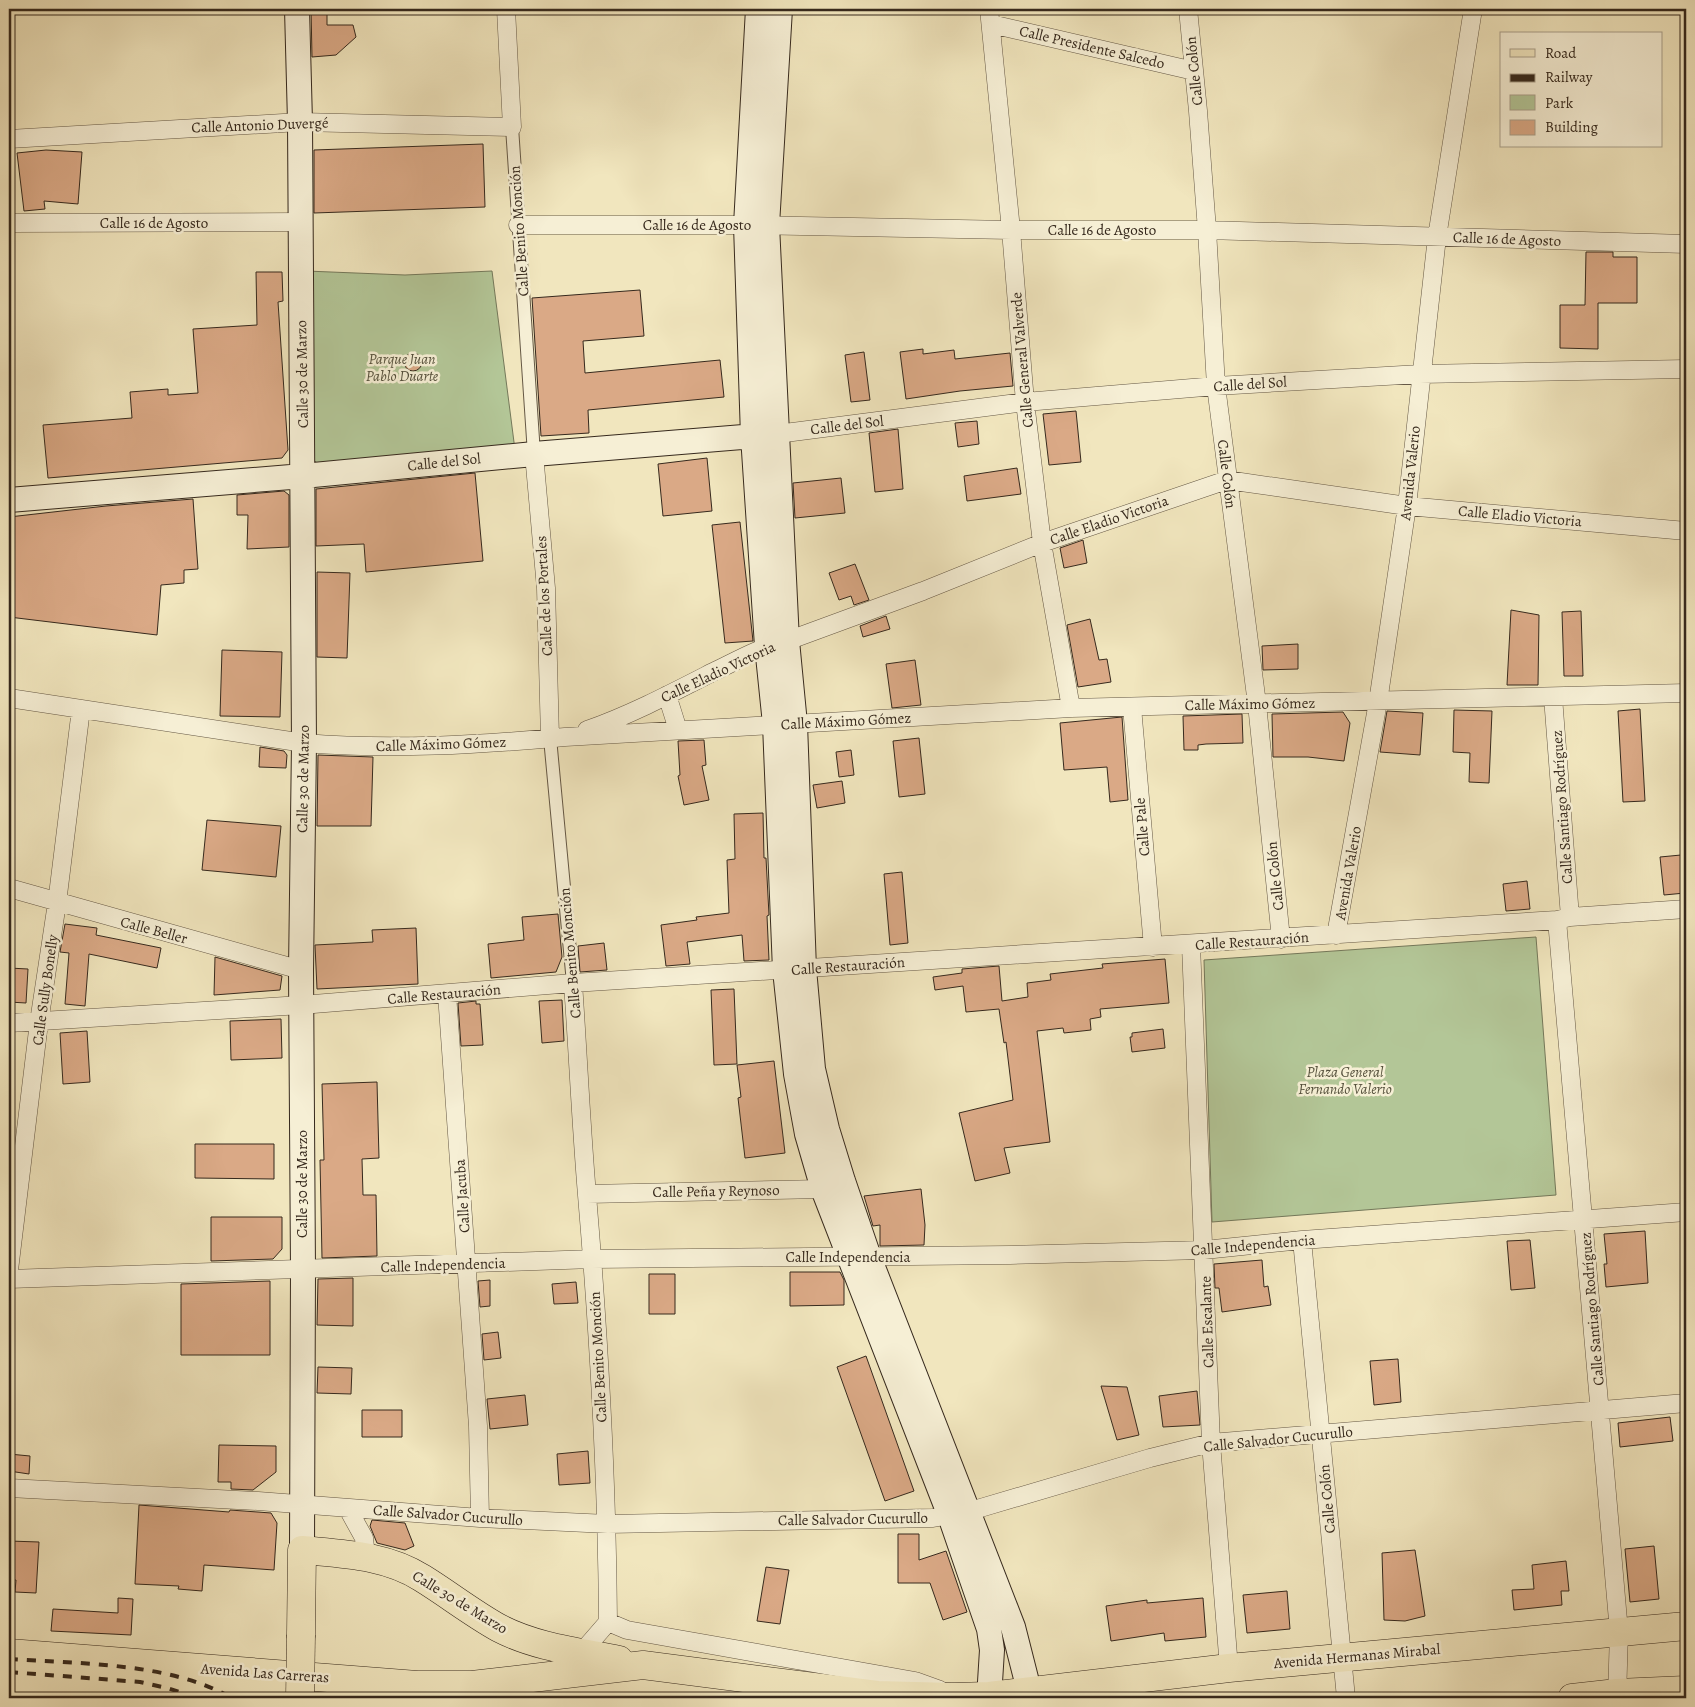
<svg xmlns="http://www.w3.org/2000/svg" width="1695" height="1707" font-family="Alegreya,serif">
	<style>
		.green { fill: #b3c697; stroke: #74785a }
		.building { fill: #daa986; stroke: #36291d }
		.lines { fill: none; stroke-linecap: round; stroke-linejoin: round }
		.pedestrian-casing { stroke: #655845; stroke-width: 14 }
		.minor-casing { stroke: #655845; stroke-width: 19 }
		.secondary-casing { stroke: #36291d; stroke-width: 26 }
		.primary-casing { stroke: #36291d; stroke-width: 29 }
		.pedestrian { stroke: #f6efd5; stroke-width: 12 }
		.minor { stroke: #f6efd5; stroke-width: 18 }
		.secondary { stroke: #f6efd5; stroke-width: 24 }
		.primary { stroke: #f1e6be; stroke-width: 28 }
		.rail { stroke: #36291d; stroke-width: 4; stroke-dasharray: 9 9; stroke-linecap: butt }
		.primary-bridge-casing { stroke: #36291d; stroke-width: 29; stroke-linecap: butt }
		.primary-bridge { stroke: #f1e6be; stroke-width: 28 }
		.labels { text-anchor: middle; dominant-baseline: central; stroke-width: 5; stroke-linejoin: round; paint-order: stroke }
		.street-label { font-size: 15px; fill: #36291d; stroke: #f6efd5 }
		.park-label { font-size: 15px; font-style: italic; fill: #55503c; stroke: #f6efd5 }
	</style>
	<rect width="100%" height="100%" fill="#f1e6be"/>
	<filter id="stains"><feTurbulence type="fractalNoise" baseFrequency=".004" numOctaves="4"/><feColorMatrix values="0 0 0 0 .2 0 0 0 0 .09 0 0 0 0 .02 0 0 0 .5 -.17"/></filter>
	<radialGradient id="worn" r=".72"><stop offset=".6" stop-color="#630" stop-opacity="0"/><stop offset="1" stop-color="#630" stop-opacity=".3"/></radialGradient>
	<path class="green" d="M306 271 405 275 492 271 515 450 325 469 311 458Z
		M1536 937 1556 1195 1212 1222 1204 960Z"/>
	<path class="building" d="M311 9H327V25H353L356 37 336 55 312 57Z
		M483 144 485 207 314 213V150Z
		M46 150 82 152 78 204 44 201 45 209 24 211 17 153Z
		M1586 252H1613V257H1637V303H1598V349L1560 348V305H1585Z
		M256 272H282L283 301 278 302 288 450 282 458 48 478 43 425 132 418 130 392 168 389V395L198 393 193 329 257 325Z
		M640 290 644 336 583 341 585 373 720 360 724 397 588 410 589 433 541 436 532 298Z
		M923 349V354L954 350 955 359 1010 353 1013 386 960 391 906 399 900 352Z
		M864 352 870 400 851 402 845 355Z
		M404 362a9 9 0 1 1 18 0a9 9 0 1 1-18 0Z
		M1076 411 1081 462 1049 465 1043 414Z
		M977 421 979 444 958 447 955 423Z
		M898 429 903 489 875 492 869 433Z
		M707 458 712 511 663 516 658 464Z
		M1017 468 1021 494 967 501 964 476Z
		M475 473 483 561 366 572 364 544 316 546V489Z
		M841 478 845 513 795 518 793 483Z
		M284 491 289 495V547L247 549 248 515H237V495Z
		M193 499 198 569 184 570V583L161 585 157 635 9 617V517L106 506Z
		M740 522 753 641 725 643 712 525Z
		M1083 540 1087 563 1064 568 1060 548Z
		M855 564 869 600 854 605 851 596 839 600 829 573Z
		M317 572 350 573 347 658 317 657Z
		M1511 610 1539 615 1538 685H1507Z
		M1581 611 1583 676H1564L1562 612Z
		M886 616 890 629 863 637 860 626Z
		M1090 619 1099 660 1107 659 1111 682 1078 687 1067 625Z
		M1298 644V669L1263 670 1262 646Z
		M222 650 282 652 280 717 220 716Z
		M915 660 921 705 892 708 886 664Z
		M1640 709 1645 801 1623 802 1618 711Z
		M1454 710 1492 711 1489 783 1469 782 1470 753 1453 752Z
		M1387 711 1423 713 1420 755 1380 752Z
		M1343 712 1350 723 1344 761 1308 757H1273L1272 714Z
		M1242 714 1243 743 1206 744 1198 745V750H1184L1183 716Z
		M1122 717 1128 800 1110 802 1107 767 1064 770 1060 723Z
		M919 738 925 794 899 797 893 741Z
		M704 740 706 765 702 766 709 800 684 805 678 776 680 775 678 741Z
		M260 747 284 751 287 755 286 768 259 767Z
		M851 750 854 775 839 777 836 752Z
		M318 755 373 757 371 826H317Z
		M842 781 845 803 817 808 813 785Z
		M763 813 764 858H766L769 915 767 916 769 960 744 961 742 935 687 942 690 964 666 966 661 925 697 920 696 917 729 913 727 860 735 859 734 814Z
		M207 820 281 826 276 877 202 870Z
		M1681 855 1685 893 1664 895 1660 857Z
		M902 872 908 943 890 945 884 874Z
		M1527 881 1530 909 1506 911 1503 884Z
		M558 914 562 957 556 972 491 978 488 944 524 940 522 917Z
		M65 924 97 928 96 935 161 948 157 968 89 954 85 1006 65 1004 69 953 60 952Z
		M416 928 418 984 317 989 315 945 373 942 372 930Z
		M604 943 607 970 580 972 578 946Z
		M215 957 282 976 280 990 214 995Z
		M1165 959 1169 1003 1100 1009 1101 1017 1090 1019 1091 1030 1064 1033 1063 1028 1037 1031 1050 1142 1004 1148 1010 1173 975 1181 959 1113 1013 1100 1006 1042 1004 1043 999 1009 966 1012 963 986 935 990 933 977 962 973V969L999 966 1002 1001 1028 997 1027 983 1051 980 1050 974 1103 968 1102 964Z
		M9 968 28 969 26 1003 9 1002Z
		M734 989 737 1064 714 1065 711 990Z
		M562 1000 564 1041 542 1043 539 1001Z
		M476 1001V1004H480L483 1045 461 1046 458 1003Z
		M281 1019 282 1058 231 1060 230 1021Z
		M1163 1029 1165 1048 1132 1052 1130 1037H1132V1033Z
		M87 1031 90 1082 63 1084 60 1033Z
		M774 1061 785 1153 745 1158 738 1098 741 1097 737 1065Z
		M377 1082 379 1158 362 1159 363 1195H376L377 1256 322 1258 320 1160H324L322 1084Z
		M195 1144H274V1179L195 1178Z
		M921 1189 925 1225 924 1245 880 1246V1225L873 1226 864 1196Z
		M211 1217H282V1249L273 1259 211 1261Z
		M1645 1231 1648 1283 1606 1287 1604 1264H1607L1604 1234Z
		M1530 1240 1535 1288 1511 1290 1507 1241Z
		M1262 1260 1264 1287 1268 1286 1271 1305 1222 1312 1219 1288H1215L1214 1264Z
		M790 1272H840L844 1280V1305L790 1306Z
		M649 1274H675V1314H649Z
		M353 1278V1326L317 1325 318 1279Z
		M490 1280V1306L480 1307 478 1281Z
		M270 1281V1355H181V1284Z
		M576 1282 578 1303 554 1304 552 1284Z
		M498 1332 501 1358 484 1360 482 1334Z
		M866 1356 914 1491 885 1501 837 1367Z
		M1398 1359 1401 1402 1374 1405 1370 1361Z
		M318 1367 352 1368 351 1394 317 1393Z
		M1101 1386 1127 1387 1139 1435 1117 1440Z
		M1197 1391 1200 1425 1163 1427 1159 1396Z
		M525 1395 528 1425 490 1429 487 1399Z
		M362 1410H402V1437H362Z
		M1670 1417 1673 1441 1620 1447 1618 1423Z
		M219 1445 276 1446V1472L253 1490 231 1489V1482H218Z
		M588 1451 590 1483 559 1485 557 1454Z
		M9 1454 30 1456 29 1474 9 1471Z
		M139 1505 229 1512 230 1510 271 1513 277 1523 274 1570 204 1565 202 1591 178 1589 179 1586 135 1584Z
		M372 1520 405 1523 414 1546 405 1550 377 1543 370 1526Z
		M898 1534H919V1560L946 1551 967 1612 943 1620 930 1583H898Z
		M9 1541 39 1542 36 1593 15 1592 16 1580H9Z
		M1654 1546 1659 1599 1630 1602 1625 1549Z
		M1415 1550 1425 1616 1405 1621 1384 1620 1382 1553Z
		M1566 1561 1569 1591H1561L1562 1605 1514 1610 1512 1590 1534 1589 1532 1565Z
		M766 1567 789 1570 780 1624 757 1621Z
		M1287 1591 1290 1629 1247 1633 1243 1595Z
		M118 1598 133 1599 131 1635 51 1631 53 1609 118 1613Z
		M1203 1598 1206 1637 1165 1641 1164 1633 1111 1641 1106 1606 1147 1600V1603Z"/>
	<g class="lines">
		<g class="pedestrian-casing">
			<path id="pedestrian" d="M512 127 534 454
				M550 738 573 983"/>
		</g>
		<g class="minor-casing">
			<path id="minor" d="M989 9 1011 230 1025 402 1042 543 1071 708
				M1188 9 1198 111 1207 230 1216 386 1257 704 1281 939
				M991 24 1194 71
				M9 139 300 122 512 127 506 9
				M9 223 300 222
				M518 225H746L1011 230H1207L1686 244
				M777 434 1025 402 1216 386 1420 374 1686 369
				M534 454 546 588 550 738
				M667 695 678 730
				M1553 697 1570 917
				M9 698 304 743C391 750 478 745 565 737L1071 708 1686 693
				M1132 707 1153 947
				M587 730C630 715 672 693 713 672 738 660 760 647 787 641L923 591 1042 543 1227 480 1407 506 1686 531
				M9 888 301 970
				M1557 920 1619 1632 1617 1698
				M1336 935 1378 702 1407 506 1437 237 1473 9
				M1191 945 1211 1443 1229 1668
				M573 983C578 1054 581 1124 587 1195 599 1337 607 1479 608 1622L627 1630 915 1681 940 1690
				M447 994 478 1426 480 1518
				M9 1023 301 1005 573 983 1557 920 1570 917 1686 909
				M587 1194 823 1189 833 1185
				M1302 1240 1346 1698
				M9 1270 39 1022 57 903 81 709
				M9 1279 593 1259 1010 1255 1204 1250 1302 1240 1686 1212
				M9 1488 258 1501 480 1518 608 1524 933 1518 967 1512 1150 1458 1211 1443 1686 1403
				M348 1509 364 1538 366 1557
				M582 1652 608 1622"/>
		</g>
		<g class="secondary-casing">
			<path id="secondary" d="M297 9 300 122 304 743 301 970 303 1270 302 1550
				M758 9 746 225 753 436 767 646 775 724 785 970 796 1074 807 1134 823 1189 950 1516 989 1629 992 1650 989 1698
				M780 9 767 225 787 641 795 724 804 969 813 1069 827 1129 843 1181 869 1257 1013 1627 1031 1698
				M9 500 303 476 534 454 768 435"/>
		</g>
		<g class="primary-casing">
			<path id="primary" d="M301 1635 302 1550C343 1554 386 1555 422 1578 448 1594 472 1613 499 1628 535 1647 579 1652 619 1660
				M9 1653 417 1685H472L643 1665 877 1695 953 1697 989 1696 1229 1668 1686 1626
				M9 1678 293 1698
				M1572 1698 1617 1693 1686 1690"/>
		</g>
		<use href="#pedestrian" class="pedestrian"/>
		<use href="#minor" class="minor"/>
		<use href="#secondary" class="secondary"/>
		<use href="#primary" class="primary"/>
		<path class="rail" d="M9 1659C80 1664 169 1662 232 1698
			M9 1672 140 1682 167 1688 198 1698"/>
		<g class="primary-bridge-casing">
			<path id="primary-bridge" d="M300 1698 301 1635"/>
		</g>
		<use href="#primary-bridge" class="primary-bridge"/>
	</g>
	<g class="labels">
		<g class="street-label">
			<text transform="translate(1092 47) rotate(13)">Calle Presidente Salcedo</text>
			<text transform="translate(1194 71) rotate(-96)">Calle Colón</text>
			<text transform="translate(260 125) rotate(-2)">Calle Antonio Duvergé</text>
			<text x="154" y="223">Calle 16 de Agosto</text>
			<text x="697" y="225">Calle 16 de Agosto</text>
			<text x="1102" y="230">Calle 16 de Agosto</text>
			<text transform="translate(519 231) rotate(-94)">Calle Benito Monción</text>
			<text transform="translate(1507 239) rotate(2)">Calle 16 de Agosto</text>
			<text transform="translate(1022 360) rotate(-95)">Calle General Valverde</text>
			<text transform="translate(302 374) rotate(-91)">Calle 30 de Marzo</text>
			<text transform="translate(1250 384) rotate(-4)">Calle del Sol</text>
			<text transform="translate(847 425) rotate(-7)">Calle del Sol</text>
			<text transform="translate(444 462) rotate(-6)">Calle del Sol</text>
			<text transform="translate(1410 473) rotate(-84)">Avenida Valerio</text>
			<text transform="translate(1227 474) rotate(83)">Calle Colón</text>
			<text transform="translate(1520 516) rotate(5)">Calle Eladio Victoria</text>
			<text transform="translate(1109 520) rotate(-19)">Calle Eladio Victoria</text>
			<text transform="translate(544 596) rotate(-93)">Calle de los Portales</text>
			<text transform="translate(718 672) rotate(-25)">Calle Eladio Victoria</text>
			<text transform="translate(1250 704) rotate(-1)">Calle Máximo Gómez</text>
			<text transform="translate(846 721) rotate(-3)">Calle Máximo Gómez</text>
			<text transform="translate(441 744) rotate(-2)">Calle Máximo Gómez</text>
			<text transform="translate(303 779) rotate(-89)">Calle 30 de Marzo</text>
			<text transform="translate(1562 807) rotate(-94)">Calle Santiago Rodríguez</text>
			<text transform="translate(1142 827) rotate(-95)">Calle Pale</text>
			<text transform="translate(1348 873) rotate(-80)">Avenida Valerio</text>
			<text transform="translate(1275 876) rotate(-96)">Calle Colón</text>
			<text transform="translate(154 930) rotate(15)">Calle Beller</text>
			<text transform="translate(1252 941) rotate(-4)">Calle Restauración</text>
			<text transform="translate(570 953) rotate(-95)">Calle Benito Monción</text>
			<text transform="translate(848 966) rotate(-4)">Calle Restauración</text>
			<text transform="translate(45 990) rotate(-82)">Calle Sully Bonelly</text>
			<text transform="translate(444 994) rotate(-5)">Calle Restauración</text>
			<text transform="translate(302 1184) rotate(-90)">Calle 30 de Marzo</text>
			<text transform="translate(716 1191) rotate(-1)">Calle Peña y Reynoso</text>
			<text transform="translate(462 1196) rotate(-94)">Calle Jacuba</text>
			<text transform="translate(1253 1245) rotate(-5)">Calle Independencia</text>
			<text x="848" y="1257">Calle Independencia</text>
			<text transform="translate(443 1265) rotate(-2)">Calle Independencia</text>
			<text transform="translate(1592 1309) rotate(-95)">Calle Santiago Rodríguez</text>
			<text transform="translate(1207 1322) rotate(-92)">Calle Escalante</text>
			<text transform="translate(598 1357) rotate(-93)">Calle Benito Monción</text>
			<text transform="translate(1278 1439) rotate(-6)">Calle Salvador Cucurullo</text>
			<text transform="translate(1327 1499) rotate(-95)">Calle Colón</text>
			<text transform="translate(448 1515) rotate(4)">Calle Salvador Cucurullo</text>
			<text transform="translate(853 1519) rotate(-1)">Calle Salvador Cucurullo</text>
			<text transform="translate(460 1602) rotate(31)">Calle 30 de Marzo</text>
			<text transform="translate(1357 1656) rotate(-5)">Avenida Hermanas Mirabal</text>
			<text transform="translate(265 1673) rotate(4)">Avenida Las Carreras</text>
		</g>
		<g class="park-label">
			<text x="402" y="359">Parque Juan<tspan x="402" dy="17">Pablo Duarte</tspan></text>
			<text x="1345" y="1072">Plaza General<tspan x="1345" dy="17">Fernando Valerio</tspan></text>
		</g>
	</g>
	<rect width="1695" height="1707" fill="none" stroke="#f1e6be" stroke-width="30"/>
	<rect x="10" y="10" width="1675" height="1687" fill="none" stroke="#36291d" stroke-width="2.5"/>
	<rect x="15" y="15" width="1665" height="1677" fill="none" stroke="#36291d"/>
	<rect x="1500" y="32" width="162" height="115" fill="#f6efd5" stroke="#a9a08b"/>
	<rect x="1510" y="49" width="25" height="8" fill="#f1e6be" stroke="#a9a08b"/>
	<text x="1545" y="58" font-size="15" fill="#36291d">Road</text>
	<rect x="1510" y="74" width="25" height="8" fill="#36291d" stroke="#a9a08b"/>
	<text x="1545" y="82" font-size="15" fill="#36291d">Railway</text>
	<rect x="1510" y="95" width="25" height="15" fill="#b3c697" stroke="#a9a08b"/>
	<text x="1545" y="108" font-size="15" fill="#36291d">Park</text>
	<rect x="1510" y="120" width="25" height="15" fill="#daa986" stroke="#a9a08b"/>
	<text x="1545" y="132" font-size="15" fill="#36291d">Building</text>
	<rect width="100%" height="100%" filter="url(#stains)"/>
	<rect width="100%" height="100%" fill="url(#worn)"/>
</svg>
